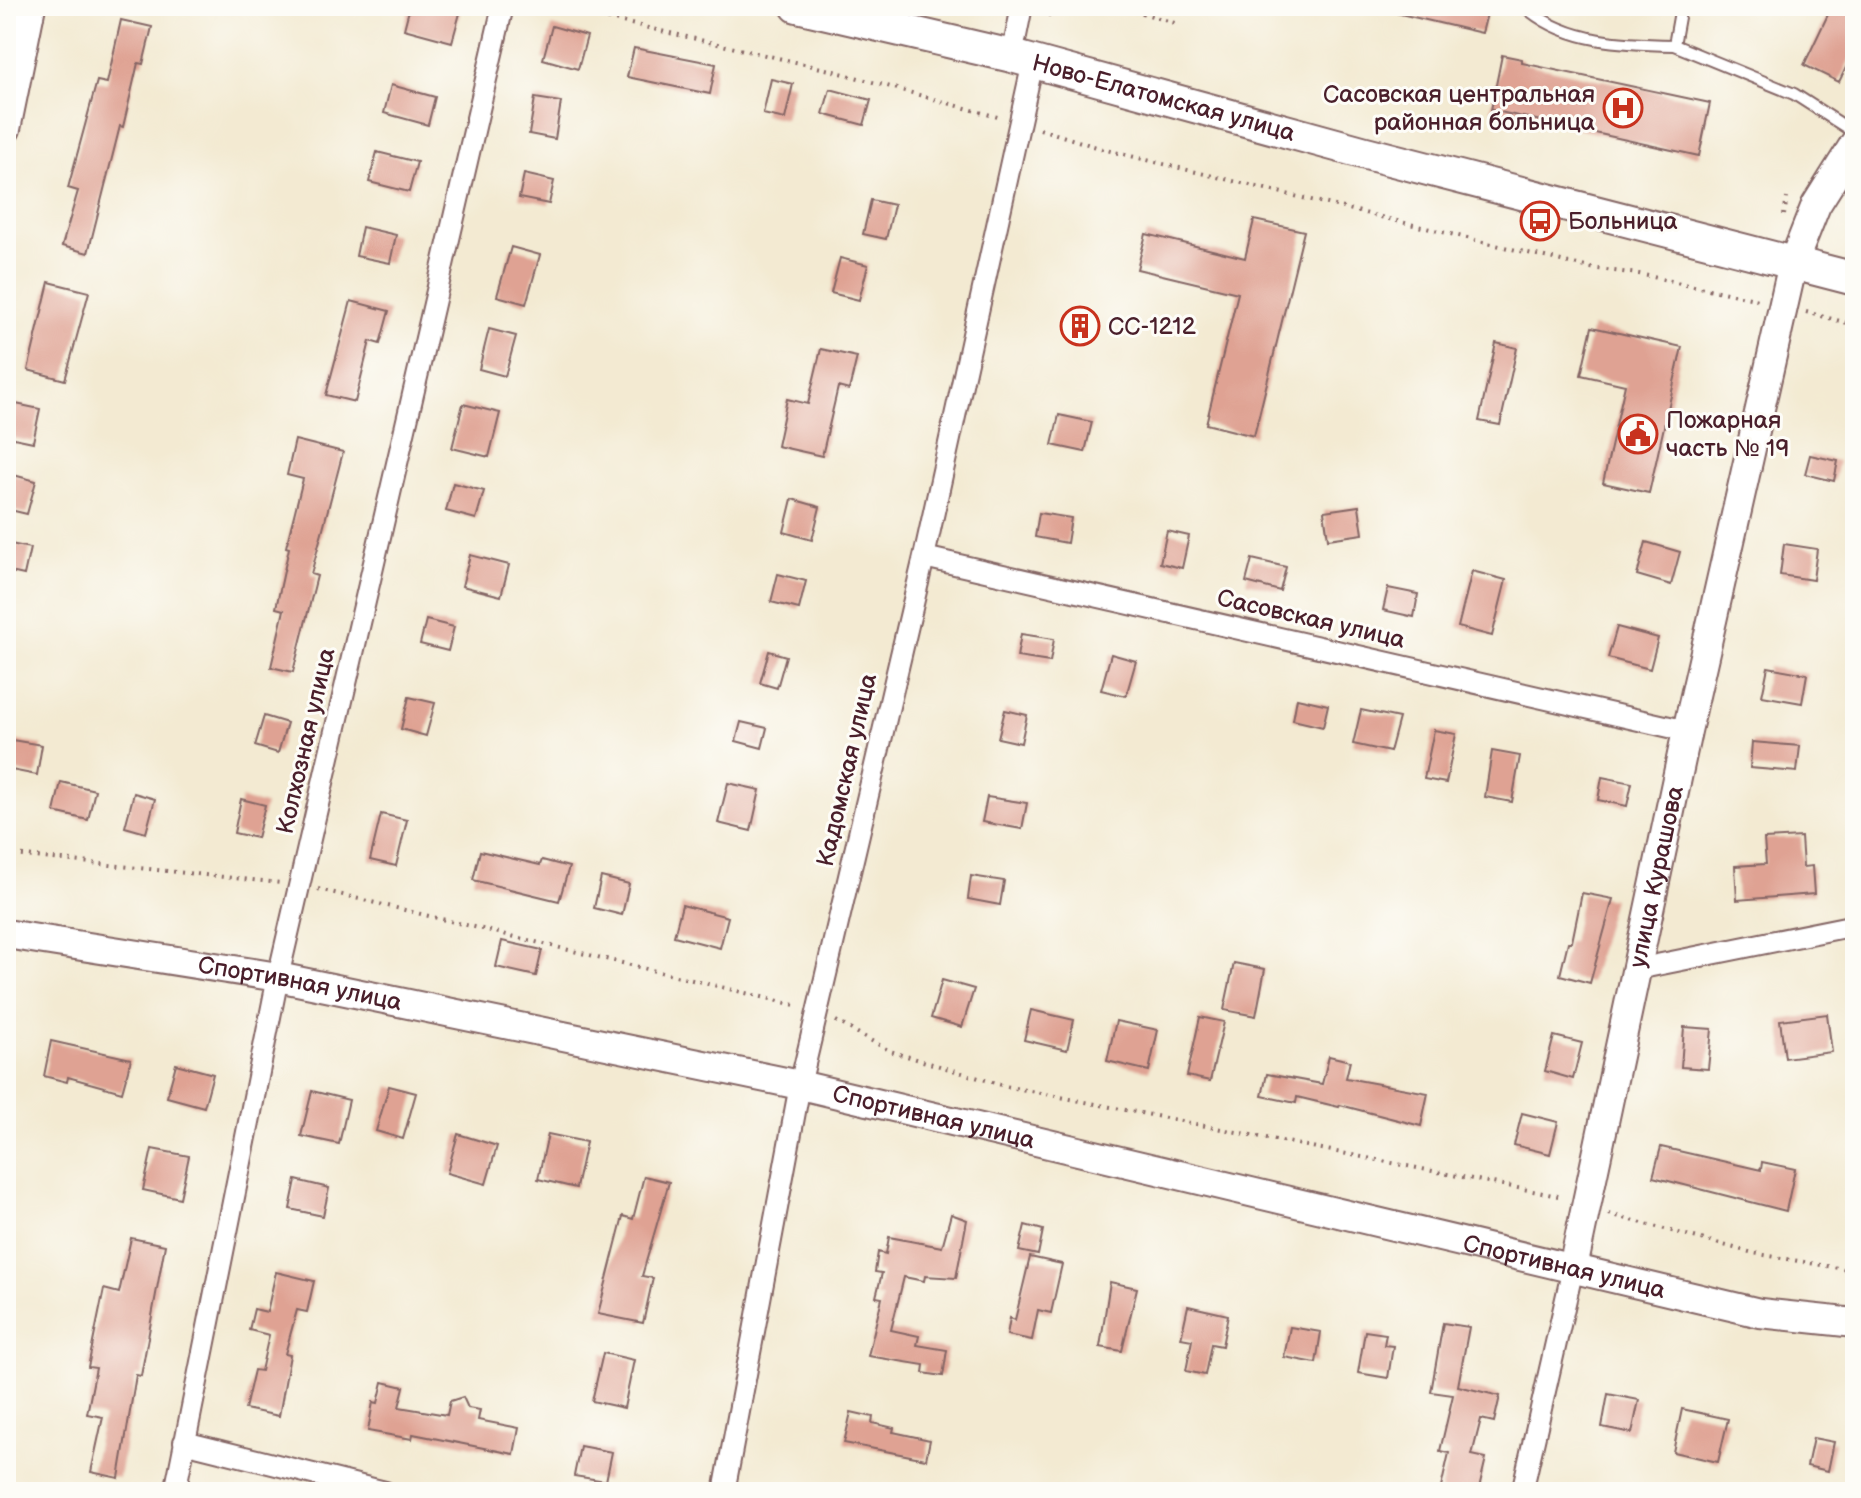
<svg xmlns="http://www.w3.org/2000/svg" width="1861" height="1498" font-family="'Balsamiq Sans',sans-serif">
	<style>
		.building { fill: #dfa293 }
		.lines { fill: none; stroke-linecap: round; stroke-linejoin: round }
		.lane-casing { stroke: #856665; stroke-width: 14 }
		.street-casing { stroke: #856665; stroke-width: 24 }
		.secondary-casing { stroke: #856665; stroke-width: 32 }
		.primary-casing { stroke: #856665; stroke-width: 36 }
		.path { stroke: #856665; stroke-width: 4; stroke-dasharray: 2 6; stroke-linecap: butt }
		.lane { stroke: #fff; stroke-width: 10 }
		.street { stroke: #fff; stroke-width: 20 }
		.secondary { stroke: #fff; stroke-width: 28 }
		.primary { stroke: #fff; stroke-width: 32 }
		.labels { text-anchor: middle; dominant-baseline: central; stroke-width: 6; stroke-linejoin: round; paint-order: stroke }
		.poi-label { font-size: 24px; fill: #4a1f2b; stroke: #fdfcf7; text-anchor: start }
		.street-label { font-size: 24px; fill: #4a1f2b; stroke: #fdfcf7 }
	</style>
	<rect width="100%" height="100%" fill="#fdfcf7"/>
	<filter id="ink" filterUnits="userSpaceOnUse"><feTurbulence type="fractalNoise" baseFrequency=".0125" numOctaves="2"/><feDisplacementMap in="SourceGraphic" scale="16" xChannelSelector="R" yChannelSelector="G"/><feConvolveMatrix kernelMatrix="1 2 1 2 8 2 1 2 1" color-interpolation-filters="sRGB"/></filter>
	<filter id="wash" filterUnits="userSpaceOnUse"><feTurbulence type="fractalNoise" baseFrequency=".006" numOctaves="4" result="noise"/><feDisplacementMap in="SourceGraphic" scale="32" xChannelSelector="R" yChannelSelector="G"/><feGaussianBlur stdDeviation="1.8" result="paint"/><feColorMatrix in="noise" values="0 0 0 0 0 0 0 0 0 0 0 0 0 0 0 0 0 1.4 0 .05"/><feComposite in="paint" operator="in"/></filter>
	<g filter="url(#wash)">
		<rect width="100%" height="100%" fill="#f3ead2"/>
		<g id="blocks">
			<path class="building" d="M410 6H462L452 42 404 29Z
				M1397 6H1489L1482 33 1396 13Z
				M1832 6H1855V49L1839 82 1804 65Z
				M121 20 152 27 143 64 138 63 123 127 120 126 88 253 62 246 78 191 68 188 97 81 107 83Z
				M552 26 587 36 578 69 543 59Z
				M634 48 716 64 710 94 627 77Z
				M1502 55 1522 59V63L1710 103 1699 156 1491 110Z
				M771 79 793 84 785 119 763 114Z
				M391 85 435 97 428 125 384 113Z
				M830 89 871 100 864 125 823 114Z
				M535 98 561 102 555 139 529 134Z
				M377 152 417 162 409 192 369 182Z
				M524 174 554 181 549 204 519 198Z
				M871 200 894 205 886 239 863 234Z
				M1254 220 1304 231 1254 436 1206 424 1238 293 1137 269 1146 234 1245 258Z
				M362 227 396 235 390 263 356 256Z
				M511 247 540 255 526 304 497 296Z
				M840 258 868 265 859 300 831 293Z
				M49 282 89 292 65 380 28 370Z
				M351 301 389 311 380 344 370 341 355 402 326 395Z
				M1592 327 1682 347 1649 493 1603 483 1625 385 1581 375Z
				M489 329 516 336 505 376 479 369Z
				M1496 343 1517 348 1500 425 1479 421Z
				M821 349 857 357 849 390 838 387 822 456 777 446 787 399 808 404Z
				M16 404 40 409 33 442 9 437Z
				M463 404 500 413 489 457 452 448Z
				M1059 415 1092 422 1085 452 1052 445Z
				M295 440 343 452 311 574 317 576 293 672 271 667 284 610 276 608 289 548 286 547 303 479 287 475Z
				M1810 455 1838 461 1834 481 1805 474Z
				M6 473 36 481 27 514 6 509Z
				M453 483 484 491 476 519 446 511Z
				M792 499 820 507 812 540 784 532Z
				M1359 506 1363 534 1328 539 1324 511Z
				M1039 513 1071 518 1067 543 1035 537Z
				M1167 531 1189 536 1182 568 1160 563Z
				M1646 542 1680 552 1671 585 1637 575Z
				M6 543 30 548 24 575 6 571Z
				M1784 544 1817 549 1813 580 1780 575Z
				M470 555 509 565 501 596 462 586Z
				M1252 559 1286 567 1280 591 1246 582Z
				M1472 571 1506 580 1492 636 1458 627Z
				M778 574 806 581 799 609 771 602Z
				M1388 588 1418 594 1414 617 1383 610Z
				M426 620 454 627 448 651 420 644Z
				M1617 627 1658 638 1650 669 1608 658Z
				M1021 634 1054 639 1050 662 1017 657Z
				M769 651 786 656 777 688 760 683Z
				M1111 654 1136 661 1126 696 1101 690Z
				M1768 667 1807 674 1802 703 1762 696Z
				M409 697 435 703 426 736 401 729Z
				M1297 698 1328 705 1323 727 1293 720Z
				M1005 710 1027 715 1021 743 998 738Z
				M1361 710 1399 718 1390 752 1353 744Z
				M264 716 287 723 278 753 255 746Z
				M741 722 767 728 762 748 736 741Z
				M1434 730 1456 734 1446 783 1424 779Z
				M6 739 42 745 37 775 6 769Z
				M1752 742 1800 746 1797 772 1750 768Z
				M1492 751 1520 756 1512 802 1485 797Z
				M1602 777 1632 783 1627 806 1598 800Z
				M61 782 95 790 88 820 54 812Z
				M728 783 760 790 751 831 718 823Z
				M134 793 155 799 146 833 125 827Z
				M987 797 1027 803 1022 829 982 822Z
				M241 799 265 805 257 838 234 833Z
				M381 814 407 820 396 866 370 860Z
				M1801 837 1803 867 1812 866 1814 894 1737 900 1735 866 1766 864 1764 839Z
				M480 851 540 865 542 860 569 867 559 901 473 880Z
				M971 876 1004 881 1000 905 968 899Z
				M601 877 629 884 622 915 594 908Z
				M1582 893 1613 899 1590 983 1560 975 1568 942H1572Z
				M682 905 728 917 720 948 674 936Z
				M502 941 542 950 536 976 496 967Z
				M1234 963 1265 969 1256 1016 1224 1010Z
				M942 980 974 989 962 1027 931 1018Z
				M1031 1010 1074 1020 1067 1050 1024 1040Z
				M1827 1014 1832 1052 1785 1058 1780 1020Z
				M1200 1017 1224 1022 1210 1081 1187 1076Z
				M1116 1021 1158 1030 1149 1071 1107 1061Z
				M1684 1027 1712 1029 1708 1069 1681 1067Z
				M1554 1036 1582 1043 1573 1079 1545 1071Z
				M51 1041 131 1059 122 1092 68 1077 67 1082 44 1076Z
				M1329 1056 1350 1061 1346 1078 1428 1093 1421 1126 1340 1105 1339 1107 1297 1097 1296 1103 1262 1096 1267 1074 1322 1084Z
				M176 1064 213 1074 204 1107 167 1097Z
				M389 1086 416 1093 403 1139 376 1131Z
				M312 1091 349 1100 339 1144 301 1136Z
				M1522 1113 1558 1122 1550 1154 1514 1145Z
				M458 1134 497 1146 486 1184 447 1173Z
				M548 1134 586 1142 576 1188 538 1179Z
				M1661 1147 1761 1170 1762 1162 1795 1169 1786 1211 1653 1177Z
				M152 1149 189 1156 180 1198 143 1190Z
				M644 1176 669 1182 642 1276 653 1278 643 1323 598 1314 623 1216 633 1219Z
				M296 1180 329 1188 323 1216 290 1209Z
				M951 1214 967 1220 956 1278 925 1276 924 1281 904 1277 891 1330 919 1336 917 1345 947 1350 943 1376 923 1373 924 1365 868 1356 882 1298 876 1297 882 1273 875 1272 878 1252 886 1254 889 1237 942 1247Z
				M1025 1225 1043 1230 1038 1255 1019 1251Z
				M131 1238 165 1245 141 1376 136 1375 119 1478 91 1472 103 1417 87 1414 96 1368 88 1367 104 1289 119 1293Z
				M1030 1257 1062 1264 1051 1313 1038 1310 1032 1340 1007 1335 1010 1318 1015 1320Z
				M276 1272 314 1281 307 1312 297 1310 285 1354 290 1355 279 1416 245 1409 254 1370 261 1371 269 1335 249 1330 254 1309 267 1312Z
				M1110 1282 1137 1288 1122 1351 1100 1347Z
				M1188 1306 1228 1315 1222 1346 1211 1344 1205 1375 1186 1371 1192 1340 1181 1338Z
				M1443 1323 1469 1327 1458 1386 1500 1396 1494 1422 1481 1419 1472 1455 1486 1458 1478 1492H1440L1449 1453 1440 1451 1453 1395 1431 1392Z
				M1290 1327 1321 1332 1316 1363 1284 1357Z
				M1365 1331 1386 1334 1384 1345 1393 1346 1388 1378 1358 1373Z
				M603 1353 634 1360 624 1408 592 1401Z
				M383 1382 404 1387 399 1407 447 1415 450 1401 463 1397 468 1408 480 1410 478 1420 519 1428 514 1454 413 1434 412 1439 368 1431 373 1402 378 1403Z
				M1608 1394 1639 1400 1632 1433 1602 1427Z
				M1682 1409 1728 1419 1718 1462 1673 1452Z
				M851 1412 873 1417 872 1423 894 1428 893 1432 930 1440 926 1459 844 1443Z
				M1813 1438 1834 1442 1828 1471 1807 1466Z
				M580 1446 612 1452 606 1481 574 1476Z"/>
		</g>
	</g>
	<g filter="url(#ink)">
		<use href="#blocks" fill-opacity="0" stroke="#856665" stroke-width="2"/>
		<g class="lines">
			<g class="lane-casing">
				<path id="lane" d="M1529 6 1530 11C1571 43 1623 44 1674 45
					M1681 6 1674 45 1794 94 1855 133"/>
			</g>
			<g class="street-casing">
				<path id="street" d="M1012 56 1022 6
					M924 557 1687 731
					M1637 969 1855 925
					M184 1442 385 1492
					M175 1492 278 977 503 6
					M724 1492 800 1085 924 557 1033 62
					M1522 1492 1573 1268"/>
			</g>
			<g class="secondary-casing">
				<g id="secondary">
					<path d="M6 129 31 6"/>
					<path id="s1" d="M6 934 278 977 800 1085 1760 1313 1855 1323"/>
					<path id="s2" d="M1573 1268 1687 731 1793 263 1816 205 1855 143"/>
				</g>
			</g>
			<g class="primary-casing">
				<g id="primary">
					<path id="s3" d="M797 6 1012 56 1362 152 1855 279"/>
				</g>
			</g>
			<path class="path" d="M553 6 830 70 1001 118
				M1119 6 1178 24
				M1048 15H1069L1098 6
				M1040 129 1106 150 1590 268 1639 274 1759 300
				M1784 215 1787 198
				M1806 312 1855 325
				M6 854 281 883
				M318 889 799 1006
				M836 1021 890 1051 1005 1086 1563 1197
				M1609 1214 1753 1253 1855 1271"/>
			<use href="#lane" class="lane"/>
			<use href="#street" class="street"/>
			<use href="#secondary" class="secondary"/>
			<use href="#primary" class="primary"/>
		</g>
	</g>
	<defs>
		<g id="hospital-ring" transform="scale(2)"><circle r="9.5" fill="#fdfcf7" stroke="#c8321e" stroke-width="1.5"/><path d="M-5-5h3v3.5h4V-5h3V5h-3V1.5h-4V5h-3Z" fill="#c8321e"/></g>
		<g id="bus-ring" transform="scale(2)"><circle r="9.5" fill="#fdfcf7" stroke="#c8321e" stroke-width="1.5"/><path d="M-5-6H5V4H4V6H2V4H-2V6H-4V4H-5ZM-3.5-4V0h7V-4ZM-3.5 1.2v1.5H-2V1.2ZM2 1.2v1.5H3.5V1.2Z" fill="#c8321e"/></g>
		<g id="building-ring" transform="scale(2)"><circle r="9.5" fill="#fdfcf7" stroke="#c8321e" stroke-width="1.5"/><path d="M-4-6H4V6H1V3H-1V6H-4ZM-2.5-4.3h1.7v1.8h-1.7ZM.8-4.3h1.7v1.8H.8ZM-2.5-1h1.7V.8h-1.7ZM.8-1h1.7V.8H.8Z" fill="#c8321e"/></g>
		<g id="civic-ring" transform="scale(2)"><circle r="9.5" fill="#fdfcf7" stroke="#c8321e" stroke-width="1.5"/><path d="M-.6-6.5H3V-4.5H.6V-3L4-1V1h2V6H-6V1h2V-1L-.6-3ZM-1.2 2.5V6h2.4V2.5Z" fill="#c8321e"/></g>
	</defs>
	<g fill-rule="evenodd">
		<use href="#hospital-ring" x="1623" y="108"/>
		<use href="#bus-ring" x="1540" y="221"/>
		<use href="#building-ring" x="1080" y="326"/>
		<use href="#civic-ring" x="1638" y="434"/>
	</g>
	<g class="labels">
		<g class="poi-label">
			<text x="1595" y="94" text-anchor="end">Сасовская центральная<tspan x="1595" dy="28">районная больница</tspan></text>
			<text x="1568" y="221">Больница</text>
			<text x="1108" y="326">СС-1212</text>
			<text x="1666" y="420">Пожарная<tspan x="1666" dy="28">часть № 19</tspan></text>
		</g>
		<g class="street-label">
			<text stroke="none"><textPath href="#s3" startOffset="378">Ново-Елатомская улица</textPath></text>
			<text transform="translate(1311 619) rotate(13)">Сасовская улица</text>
			<text transform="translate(306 741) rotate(-77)">Колхозная улица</text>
			<text transform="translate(847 770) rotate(-77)">Кадомская улица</text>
			<text stroke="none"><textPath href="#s2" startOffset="400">улица Курашова</textPath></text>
			<text stroke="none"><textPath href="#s1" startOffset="298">Спортивная улица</textPath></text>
			<text stroke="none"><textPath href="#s1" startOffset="946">Спортивная улица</textPath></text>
			<text stroke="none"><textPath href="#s1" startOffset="1594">Спортивная улица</textPath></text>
		</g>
	</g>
	<rect width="1861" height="1498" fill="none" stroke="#fdfcf7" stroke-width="32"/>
</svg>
